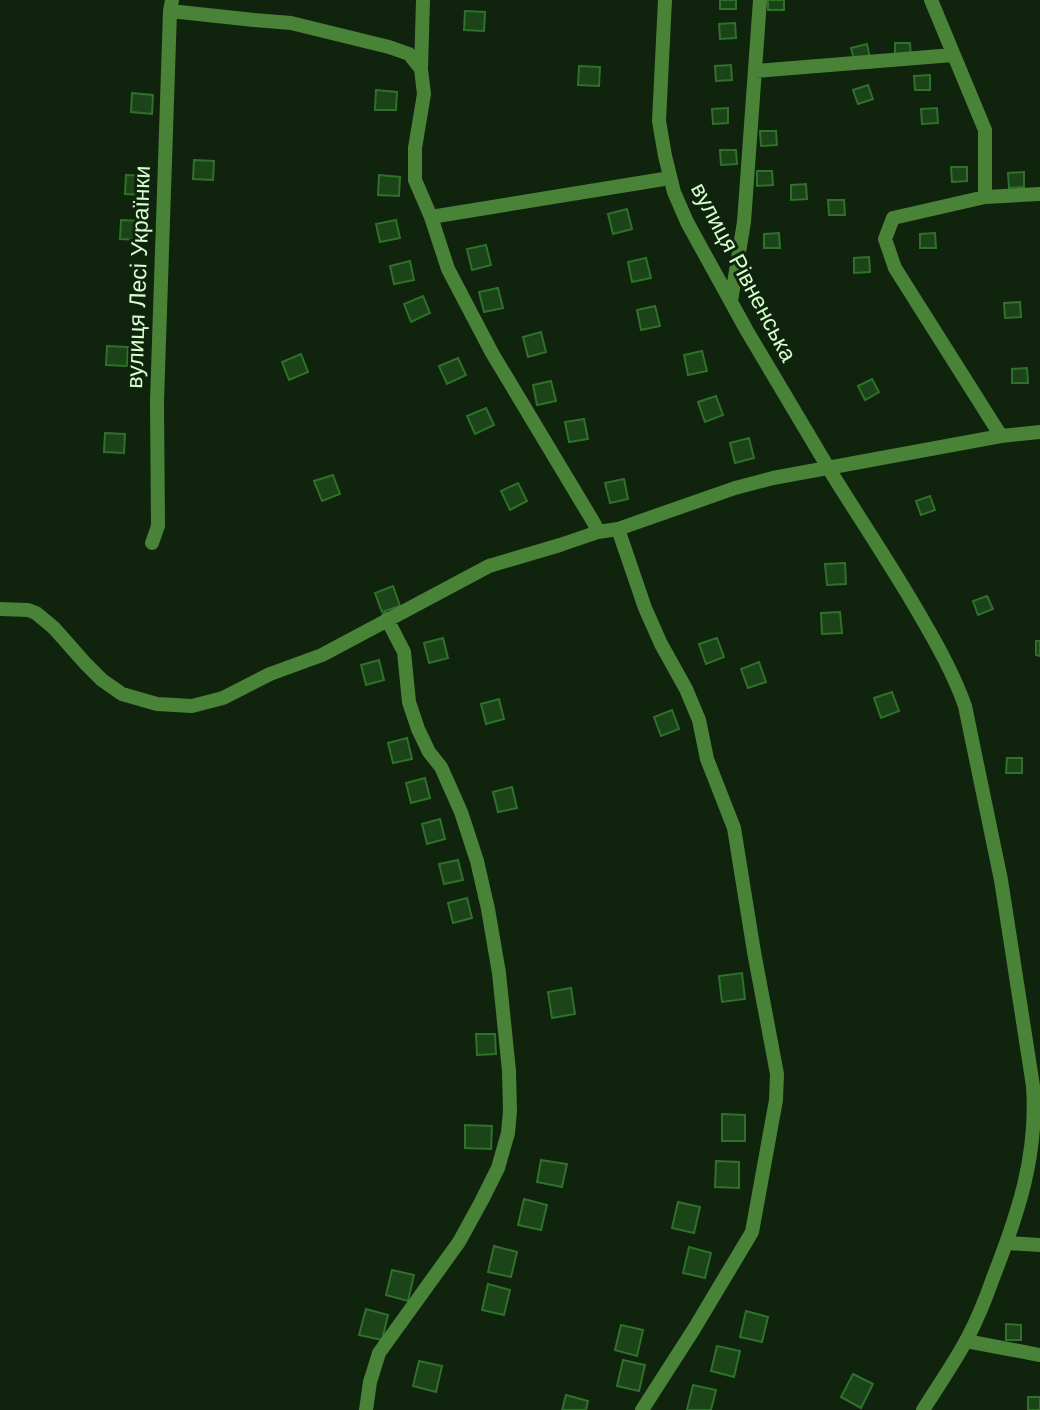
<svg xmlns="http://www.w3.org/2000/svg" width="1040" height="1410" font-family="Arial,sans-serif">
	<style>
		.building { fill: #1b4418; stroke: #2f712a; stroke-width: 2 }
		.lines { fill: none; stroke-linecap: round; stroke-linejoin: round }
		.minor { stroke: #488337; stroke-width: 14 }
		.tertiary { stroke: #488337; stroke-width: 14 }
		.labels { text-anchor: middle; dominant-baseline: central; stroke-width: 6; stroke-linejoin: round; paint-order: stroke }
		.street-label { font-size: 23px; fill: #d6ffcf; stroke: #0f230d }
	</style>
	<rect width="100%" height="100%" fill="#0f230d"/>
	<path class="building" d="M720 0H736V9H720Z
		M768 0H784V10H768Z
		M465 11 485 12 484 31 464 30Z
		M735 23 736 38 720 39 719 24Z
		M895 43H910L911 58H895Z
		M867 44 870 58 855 63 851 48Z
		M731 65 732 80 716 81 715 66Z
		M579 66 600 67 599 86 578 85Z
		M930 75V90H915L914 76Z
		M868 85 873 99 858 104 853 90Z
		M376 90 397 92 396 110H375Z
		M132 93 153 95 152 114 131 112Z
		M728 108V123L713 124 712 109Z
		M937 108 938 123 922 124 921 109Z
		M760 131H776L777 145 761 146Z
		M720 150H736L737 164 721 165Z
		M194 160 214 161 213 180 193 179Z
		M951 167H967V181L952 182Z
		M757 171H772L773 185 757 186Z
		M1024 172V187L1009 188 1008 173Z
		M126 175 146 176 145 195 125 194Z
		M379 175 400 177 399 196 378 195Z
		M806 184 807 199 791 200V185Z
		M828 200H844L845 215H829Z
		M627 209 632 229 613 234 608 214Z
		M121 220 142 221 141 240 120 239Z
		M396 220 400 238 380 242 376 224Z
		M779 233 780 248H764V234Z
		M935 233 936 248H920V234Z
		M486 245 491 265 472 270 467 249Z
		M869 257 870 272 854 273V258Z
		M646 258 651 278 632 282 628 262Z
		M410 261 414 280 394 284 390 266Z
		M498 288 503 308 484 312 479 292Z
		M423 296 430 313 411 322 404 304Z
		M1020 302 1021 317 1005 318 1004 303Z
		M655 306 660 326 641 330 637 310Z
		M541 332 546 352 528 357 523 337Z
		M107 346 128 347 127 366 106 365Z
		M702 351 707 371 688 375 684 355Z
		M301 354 308 372 289 380 282 362Z
		M458 358 466 375 447 384 439 366Z
		M1027 368 1028 383H1012V369Z
		M872 379 879 392 865 400 858 386Z
		M551 381 556 401 537 405 533 385Z
		M716 396 723 415 705 422 698 402Z
		M486 408 494 425 475 434 467 416Z
		M584 419 588 439 569 442 565 422Z
		M105 433 125 434 124 453 104 452Z
		M749 438 754 458 735 463 730 443Z
		M333 475 340 494 322 501 314 481Z
		M624 479 628 499 610 503 605 483Z
		M518 483 527 501 510 510 501 491Z
		M930 496 935 510 921 515 916 501Z
		M845 563 846 584 827 585 825 564Z
		M393 586 400 606 382 612 375 593Z
		M987 596 993 609 978 615 973 601Z
		M840 612 842 633 822 634 821 613Z
		M443 638 448 658 429 663 424 643Z
		M717 638 724 657 706 664 699 644Z
		M1036 641H1040V656L1036 655Z
		M379 660 384 680 366 685 361 665Z
		M759 662 766 682 748 688 741 669Z
		M892 692 899 711 881 718 874 698Z
		M499 699 504 719 486 724 481 704Z
		M672 710 679 729 661 736 654 717Z
		M407 738 412 759 393 763 388 743Z
		M1007 758H1022V773H1006Z
		M425 778 430 798 411 803 406 783Z
		M512 787 517 808 498 812 493 792Z
		M440 819 445 839 427 844 422 824Z
		M458 860 463 880 444 884 439 864Z
		M467 898 472 918 453 923 448 903Z
		M742 973 745 999 722 1002 719 976Z
		M571 988 575 1014 552 1018 548 992Z
		M476 1034H495L496 1054 477 1055Z
		M722 1114 745 1115V1141H722Z
		M465 1125 492 1126 491 1149 465 1148Z
		M541 1160 567 1164 562 1187 537 1182Z
		M716 1161 739 1162V1188L715 1187Z
		M524 1199 547 1205 541 1230 518 1225Z
		M678 1202 700 1207 694 1233 672 1228Z
		M494 1246 517 1252 511 1277 488 1272Z
		M689 1247 711 1253 705 1278 683 1273Z
		M392 1270 414 1275 408 1301 386 1295Z
		M488 1284 510 1290 504 1315 482 1310Z
		M366 1309 388 1315 382 1340 359 1335Z
		M746 1311 768 1317 762 1342 740 1337Z
		M1006 1324 1021 1325V1340H1006Z
		M621 1325 643 1330 637 1356 615 1350Z
		M717 1346 740 1351 734 1377 711 1371Z
		M623 1360 645 1365 639 1391 617 1386Z
		M419 1361 442 1366 436 1392 413 1386Z
		M853 1374 873 1384 861 1408 841 1397Z
		M693 1385 716 1390 711 1410H687Z
		M566 1395 588 1401 586 1410H562Z
		M1028 1397H1040V1410H1028Z"/>
	<g class="lines">
		<path class="minor" d="M172 0 170 11 254 20 291 23 389 47 409 54 421 69 424 94 415 148V180L431 217 448 269 492 353 594 523 598 532
			M665 0 659 121 665 156 674 192 687 222 747 331 829 469
			M931 0 985 130V197L893 218 885 239 895 268 1001 436
			M421 69 423 0
			M756 71 953 55
			M985 197 1040 194
			M431 217 670 178
			M731 301 744 222 760 0
			M152 543 158 526 157 401 170 11
			M0 609 28 610 36 613 54 628 85 663 102 680 122 694 157 704 192 706 223 698 270 674 322 655 489 566 560 545 598 532 618 529
			M1007 1243 1040 1245
			M966 1341 1040 1355
			M366 1410 370 1382 379 1353 459 1242 481 1202 498 1168 508 1133 510 1111 509 1071 499 973 488 909 477 861 461 812 441 767 429 752 418 729 409 702 404 652 387 619
			M642 1410 694 1329 752 1232 776 1100 777 1074 754 952 734 828 707 759 699 720 686 689 661 644 645 608 618 529 735 488 773 478 1001 436 1040 432"/>
		<path class="tertiary" d="M829 469C858 516 889 562 917 610 935 641 953 672 965 706L1001 880 1033 1086C1038 1155 1018 1214 993 1278 986 1298 978 1318 968 1337 955 1362 938 1386 923 1410"/>
	</g>
	<g class="labels">
		<g class="street-label">
			<text transform="translate(744 272) rotate(62)">вулиця Рівненська</text>
			<text transform="translate(138 277) rotate(-88)">вулиця Лесі Українки</text>
		</g>
	</g>
</svg>
